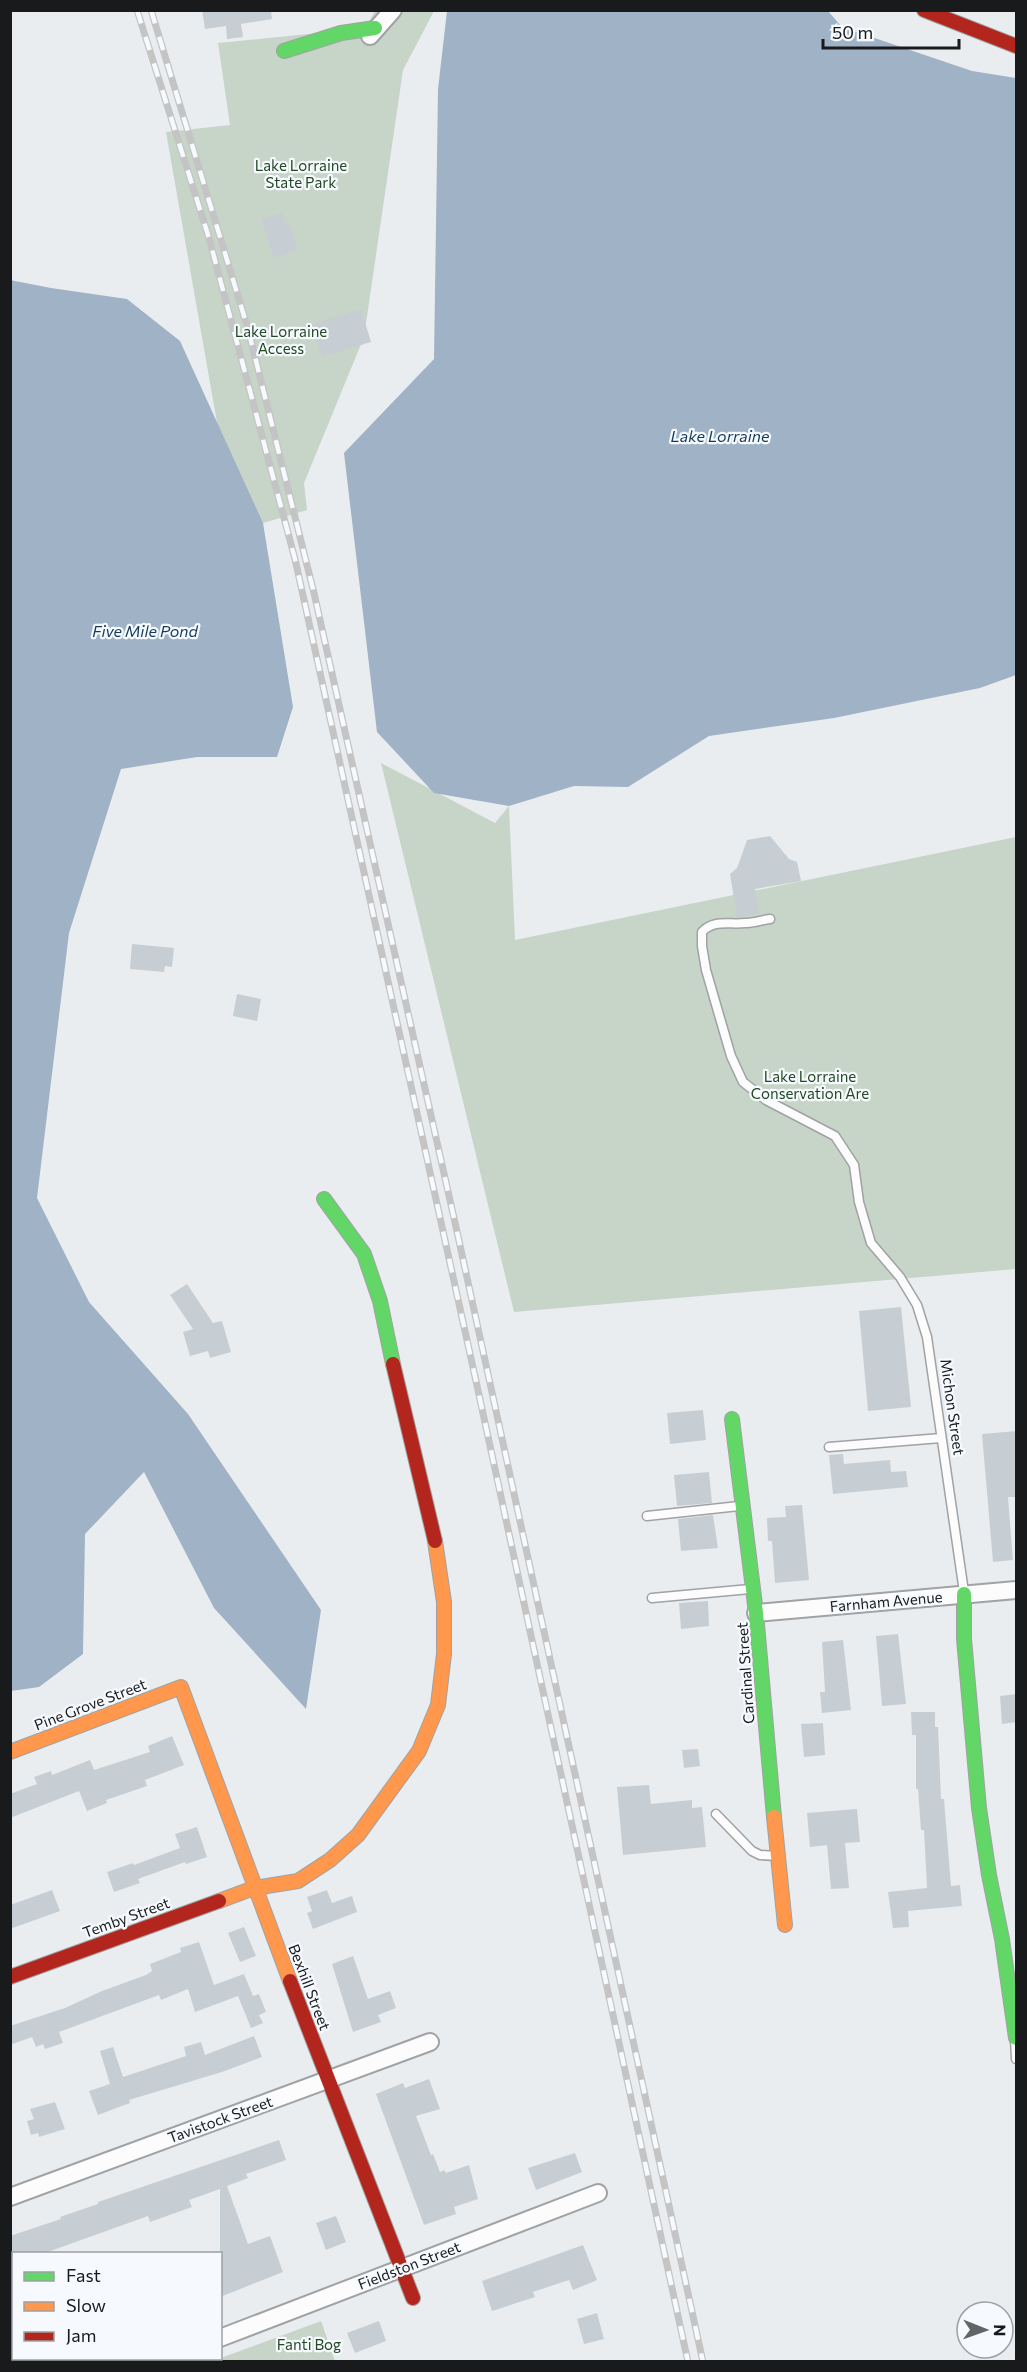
<svg xmlns="http://www.w3.org/2000/svg" width="1027" height="2372" font-family="Commissioner,sans-serif">
	<style>
		.green { fill: #c7d4c8 }
		.water { fill: #a0b2c6 }
		.building { fill: #c7ced3 }
		.lines { fill: none; stroke-linecap: round; stroke-linejoin: round }
		.lane-casing { stroke: #a0a2a4; stroke-width: 11 }
		.street-casing { stroke: #a0a2a4; stroke-width: 20 }
		.fast-casing { stroke: #a0a2a4; stroke-width: 16 }
		.slow-casing { stroke: #a0a2a4; stroke-width: 16 }
		.jam-casing { stroke: #a0a2a4; stroke-width: 16 }
		.lane { stroke: #fcfcfd; stroke-width: 8 }
		.street { stroke: #fcfcfd; stroke-width: 16 }
		.fast { stroke: #63d668; stroke-width: 14 }
		.slow { stroke: #ff974d; stroke-width: 14 }
		.jam { stroke: #b3261e; stroke-width: 14 }
		.rail-casing { stroke: #c4c4c4; stroke-width: 7 }
		.rail { stroke: #f6fafe; stroke-width: 4.5; stroke-dasharray: 14; stroke-linecap: butt }
		.labels { text-anchor: middle; dominant-baseline: central; stroke-width: 4.5; stroke-linejoin: round; paint-order: stroke }
		.park-label { font-size: 15px; fill: #224923; stroke: #f6fafe }
		.street-label { font-size: 15px; fill: #181a1b; stroke: #f6fafe }
		.water-label { font-size: 16px; font-style: italic; fill: #14395e; stroke: #f6fafe }
	</style>
	<rect width="100%" height="100%" fill="#eaedef"/>
	<path class="green" d="M375 11H434L403 70 364 337 304 483 307 510 236 531 166 132 230 125 218 43 318 33 361 37Z
		M381 763 495 823 509 806 515 940 1016 837V1269L514 1312Z
		M321 2321 335 2361H213Z"/>
	<path class="water" d="M447 11H828L842 27 972 71 1016 78V675L980 688 834 718 709 736 628 787 574 786 509 806 434 793 377 732 344 453 434 359 438 89Z
		M10 280 51 288 127 299 180 341 263 523 293 707 277 757H197L121 769 69 933 37 1198 89 1302 188 1414 321 1610 306 1709 214 1608 144 1472 85 1534 83 1654 39 1687 11 1691Z"/>
	<path class="building" d="M202 10H271L272 19 241 24 243 37 227 39 226 26 205 29Z
		M282 213 286 225 290 224 298 250 274 258 261 219Z
		M361 309 371 342 322 357 312 324Z
		M770 836 789 859 797 862 801 881 755 889 760 913 737 917 730 874 737 868 747 840Z
		M132 944 174 948 172 967 165 966 164 972 130 969Z
		M237 994 261 999 257 1021 233 1016Z
		M187 1284 213 1323 222 1321 231 1352 210 1358 208 1351 190 1356 183 1332 193 1329 170 1295Z
		M901 1307 911 1407 868 1411 859 1311Z
		M703 1410 706 1440 670 1444 667 1413Z
		M1017 1431V1497H1008L1013 1560 993 1562 982 1434Z
		M843 1454 844 1464 890 1460 891 1472 906 1471 908 1487 833 1494 829 1455Z
		M709 1472 712 1503 677 1506 674 1475Z
		M802 1505 809 1580 775 1583 772 1541H768L767 1518 786 1517 785 1506Z
		M713 1515 718 1548 681 1551 678 1519Z
		M708 1601 709 1626 681 1629 679 1603Z
		M898 1634 906 1704 882 1706 876 1636Z
		M843 1640 851 1710 822 1713 820 1692H825L822 1642Z
		M1017 1694V1722L1002 1724 1000 1696Z
		M911 1712H935V1727H938L941 1799H944L951 1886 960 1885 962 1906 908 1911 909 1927 893 1928 888 1892 927 1888 924 1830H921L918 1789H916V1735H912Z
		M823 1723 825 1755 804 1757 801 1724Z
		M172 1736 184 1765 145 1780 147 1786 106 1800 107 1803 87 1811 79 1791 10 1818V1794L37 1784 34 1777 51 1771 52 1775 90 1760 94 1770 150 1752 148 1746Z
		M698 1749 700 1766 684 1768 682 1750Z
		M649 1785 651 1804 692 1800V1808L702 1807 706 1847 623 1855 617 1787Z
		M857 1809 860 1842 845 1843 849 1888 831 1889 827 1845 810 1847 807 1813Z
		M197 1827 207 1857 186 1864 185 1862 138 1879 140 1883 114 1892 107 1872 133 1863 134 1865 180 1848 175 1834Z
		M52 1890 60 1911 10 1929V1905Z
		M327 1890 332 1903 352 1896 357 1912 313 1929 307 1913 312 1911 307 1897Z
		M244 1927 256 1956 240 1962 228 1933Z
		M199 1942 214 1985 244 1974 253 1996 259 1994 266 2012 259 2015 263 2023 251 2028 238 1996 195 2012 188 1989 161 2000 159 1995 59 2032 63 2043 45 2049 43 2044 36 2047 32 2037 10 2045V2026L65 2008 102 1991 146 1975 152 1971 150 1964 181 1952 180 1948Z
		M353 1956 368 1999 390 1991 396 2008 378 2015 381 2022 353 2032 332 1964Z
		M254 2036 262 2057 222 2072 129 2100 130 2103 98 2115 89 2091 110 2084 100 2051 113 2047 123 2077 186 2056 184 2047 201 2042 205 2055Z
		M429 2079 440 2109 416 2116 431 2155 433 2154 440 2172 444 2170 446 2173 469 2165 478 2199 454 2207 456 2214 424 2225 376 2094 403 2083 405 2088Z
		M55 2102 65 2129 39 2137 38 2133 31 2135 27 2121 34 2119 30 2109Z
		M279 2140 286 2160 246 2174 248 2178 227 2186 248 2244 270 2236 283 2272 220 2297V2189L189 2200 192 2207 150 2222 148 2216 45 2253H10V2236L61 2219 60 2217 98 2204V2202Z
		M575 2153 582 2172 536 2190 528 2168Z
		M336 2216 346 2242 326 2250 316 2223Z
		M583 2245 597 2280 573 2290 569 2280 533 2292 535 2297 492 2311 482 2281Z
		M597 2313 604 2339 584 2344 577 2319Z
		M379 2321 386 2341 355 2353 347 2333Z"/>
	<g class="lines">
		<g class="lane-casing">
			<path id="lane" d="M770 919C762 920 753 923 745 923 729 925 714 919 702 932V946L706 970 731 1056 743 1082 766 1100 835 1136 854 1165 859 1202 871 1243 900 1277 917 1305 927 1337 964 1592
				M829 1447 941 1438
				M647 1516 739 1506
				M652 1598 750 1589
				M716 1814 752 1851 760 1855 777 1856
				M1015 2039 1016 2059"/>
		</g>
		<g class="street-casing">
			<path id="street" d="M370 36 393 10
				M756 1613 1016 1590
				M10 2197 430 2042
				M220 2338 598 2193
				M159 2362 167 2358"/>
		</g>
		<g class="fast-casing">
			<path id="fast" d="M284 51 341 33 375 28
				M324 1199 364 1254 380 1301 393 1364
				M732 1419 756 1613 774 1817
				M964 1594V1639L979 1808 989 1875 1002 1939 1016 2038"/>
		</g>
		<g class="slow-casing">
			<path id="slow" d="M10 1752 181 1687 290 1981
				M774 1817 785 1925
				M219 1901 254 1888 298 1881 330 1860 358 1835 419 1751 438 1705 444 1654V1602L435 1541"/>
		</g>
		<g class="jam-casing">
			<path id="jam" d="M924 10 1016 46
				M393 1364 435 1541
				M10 1977 219 1901
				M290 1981 413 2298"/>
		</g>
		<use href="#lane" class="lane"/>
		<use href="#street" class="street"/>
		<use href="#fast" class="fast"/>
		<use href="#slow" class="slow"/>
		<use href="#jam" class="jam"/>
		<g class="rail-casing">
			<path id="rail" d="M137 10 209 238 295 559 476 1381 688 2362
				M151 10 248 329 314 593 456 1227 703 2362"/>
		</g>
		<use href="#rail" class="rail"/>
	</g>
	<g class="labels">
		<g class="park-label">
			<text x="301" y="165">Lake Lorraine<tspan x="301" dy="17">State Park</tspan></text>
			<text x="281" y="331">Lake Lorraine<tspan x="281" dy="17">Access</tspan></text>
			<text x="810" y="1076">Lake Lorraine<tspan x="810" dy="17">Conservation Are</tspan></text>
			<text x="309" y="2344">Fanti Bog</text>
		</g>
		<g class="street-label">
			<text transform="translate(953 1407) rotate(82)">Michon Street</text>
			<text transform="translate(886 1601) rotate(-5)">Farnham Avenue</text>
			<text transform="translate(745 1673) rotate(-94)">Cardinal Street</text>
			<text transform="translate(90 1704) rotate(-21)">Pine Grove Street</text>
			<text transform="translate(126 1917) rotate(-20)">Temby Street</text>
			<text transform="translate(310 1987) rotate(69)">Bexhill Street</text>
			<text transform="translate(220 2119) rotate(-20)">Tavistock Street</text>
			<text transform="translate(409 2265) rotate(-21)">Fieldston Street</text>
		</g>
		<g class="water-label">
			<text x="720" y="435">Lake Lorraine</text>
			<text x="145" y="630">Five Mile Pond</text>
		</g>
	</g>
	<rect width="1027" height="2372" fill="none" stroke="#181a1b" stroke-width="24"/>
	<rect x="12" y="2252" width="210" height="108" fill="#f6fafe" stroke="#9da0a3" stroke-width="1.5"/>
	<rect x="24" y="2272" width="30" height="9" fill="#63d668" stroke="#9da0a3" stroke-width="1.5"/>
	<text x="66" y="2282" font-size="18" fill="#181a1b">Fast</text>
	<rect x="24" y="2302" width="30" height="9" fill="#ff974d" stroke="#9da0a3" stroke-width="1.5"/>
	<text x="66" y="2312" font-size="18" fill="#181a1b">Slow</text>
	<rect x="24" y="2332" width="30" height="9" fill="#b3261e" stroke="#9da0a3" stroke-width="1.5"/>
	<text x="66" y="2342" font-size="18" fill="#181a1b">Jam</text>
	<g transform="translate(985 2330) rotate(91)"><circle r="28" fill="#f6fafe" stroke="#9da0a3" stroke-width="1.5"/>
	<path d="M0-4.5L10 22L0 15L-10 22Z" fill="#626465"/>
	<text y="-9" font-size="16" font-weight="bold" text-anchor="middle" fill="#181a1b">N</text>
	</g>
	<path d="M823 39v9h136v-9" fill="none" stroke="#181a1b" stroke-width="3"/>
	<text x="832" y="39" font-size="18" fill="#181a1b" stroke="#f6fafe" stroke-width="4.5" paint-order="stroke">50 m</text>
</svg>
